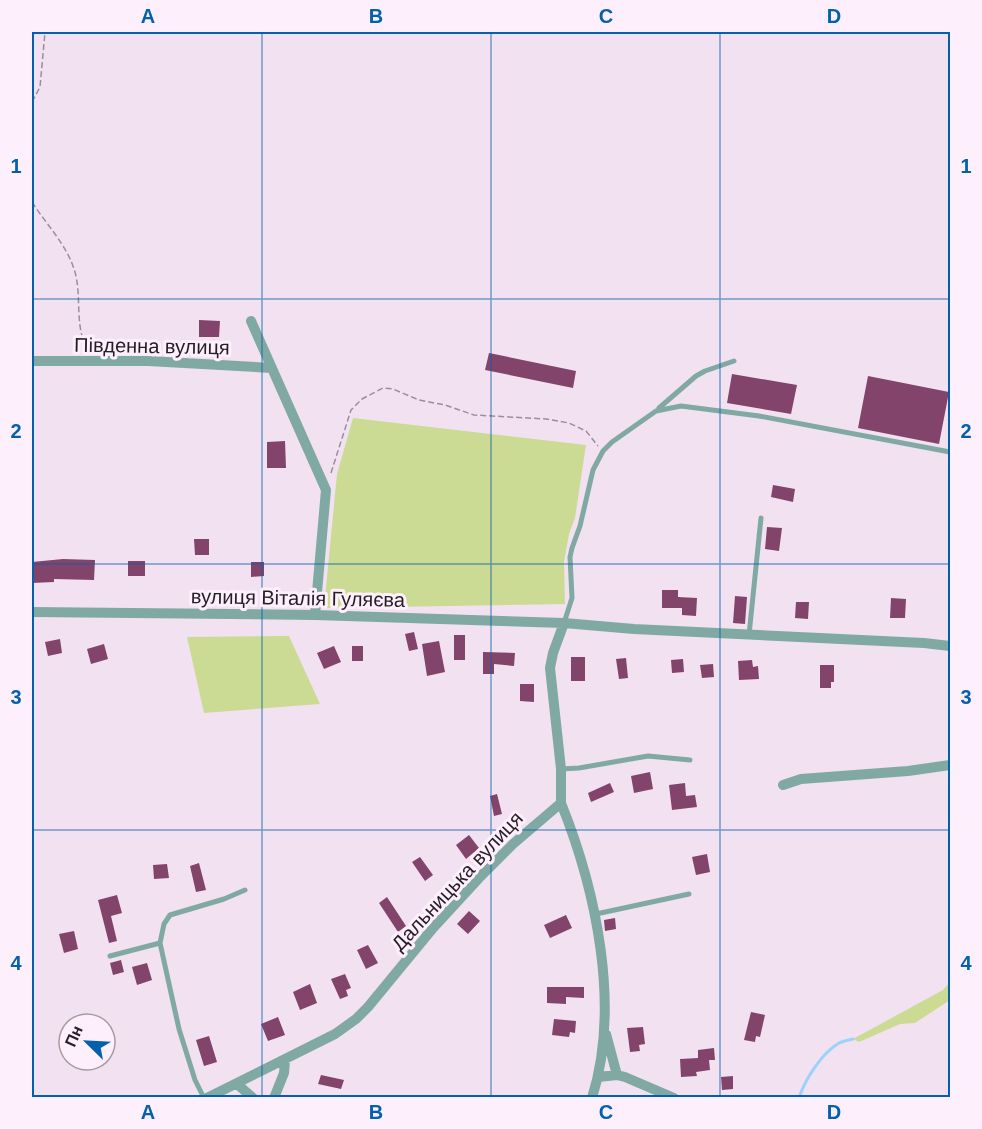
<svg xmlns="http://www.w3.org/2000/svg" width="982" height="1129" font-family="Helvetica,sans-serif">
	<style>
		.green { fill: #cbdb93 }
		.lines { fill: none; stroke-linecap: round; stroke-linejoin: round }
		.stream { stroke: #9cd2fb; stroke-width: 3 }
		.building { fill: #82446b }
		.path { stroke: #9b8f99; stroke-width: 1.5; stroke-dasharray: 6 3; stroke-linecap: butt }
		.service { stroke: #80a9a4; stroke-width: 5 }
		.minor { stroke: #80a9a4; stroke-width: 10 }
		.grid { fill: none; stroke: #0360ad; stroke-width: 1.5; stroke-opacity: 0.55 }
		.labels { text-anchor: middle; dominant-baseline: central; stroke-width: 6; stroke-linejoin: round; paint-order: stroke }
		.street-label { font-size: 20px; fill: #251f24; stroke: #fdeffb }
		.neatline { fill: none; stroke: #0360ad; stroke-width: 2 }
		.grid-label { font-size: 20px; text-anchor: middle; font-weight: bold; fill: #0360ad }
	</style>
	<rect width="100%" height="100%" fill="#f2e1f0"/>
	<path class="green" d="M353 418 586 445 575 518 569 534 564 562 565 604 324 608 337 474Z
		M289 636 320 704 204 713 187 637Z
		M950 982V1000L915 1023 900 1024 859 1042 853 1039 943 990Z"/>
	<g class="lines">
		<path class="stream" d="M799 1098C805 1079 822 1053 839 1043 843 1041 849 1040 853 1039"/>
	</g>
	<path class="building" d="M199 320 220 321 219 337H199Z
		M489 353 576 371 573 388 485 370Z
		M732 374 797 385 791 414 727 403Z
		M868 376 949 392 939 444 858 428Z
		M285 441 286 468H267V442Z
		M773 485 795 489 793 502 771 497Z
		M767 527 782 528 779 551 765 549Z
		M194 539H209V555H195Z
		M63 559 95 560 94 580 54 579V582L32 583V562Z
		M128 561H145V576H128Z
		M251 562H264V576L251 577Z
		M662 590H678V597L697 598 696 616 682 615V608H662Z
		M735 596 747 597 745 624 733 623Z
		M891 598 906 599 905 618H890Z
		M796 602H809L808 619 795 618Z
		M414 632 418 649 409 651 405 634Z
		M454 635H465V660H454Z
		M60 639 62 653 48 656 45 642Z
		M439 641 445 672 427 676 422 644Z
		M104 644 108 659 91 664 87 649Z
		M334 646 341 662 324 669 317 653Z
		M352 646H363V661H352Z
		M483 652 515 653 514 666 494 664V674H483Z
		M571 657H585V681H571Z
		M626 658 628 678 619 679 616 659Z
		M683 659 684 672 672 673 671 660Z
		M752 660 753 667 758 666 759 679 739 680 738 661Z
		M713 664 714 677 702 678 700 665Z
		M820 665H834V682H831V688H820Z
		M520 684H534V702L520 701Z
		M650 772 653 789 634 793 631 776Z
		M610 783 614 792 591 802 588 793Z
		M685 783 686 796 695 795 697 807 672 810 669 785Z
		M497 794 502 814 494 816 490 796Z
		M469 835 479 848 466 859 456 845Z
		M707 854 710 872 696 875 692 857Z
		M420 857 433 875 425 881 412 862Z
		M199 863 206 890 196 892 190 866Z
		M167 864 169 878 154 879 153 865Z
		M117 895 122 913 111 916 117 941 109 943 98 900Z
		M387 897 406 926 398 932 379 903Z
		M469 911 480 921 468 934 457 924Z
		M566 915 572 928 550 938 544 925Z
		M615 918 616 929 605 931 604 920Z
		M74 931 78 949 64 953 59 934Z
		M368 945 378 963 366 969 357 950Z
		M121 960 124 972 113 975 110 963Z
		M147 963 152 980 137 985 132 967Z
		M345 974 351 988 346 990 348 996 340 999 331 979Z
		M310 984 317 1003 300 1010 293 992Z
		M547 987H584V998L566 997V1004L547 1003Z
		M751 1012 765 1015 760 1037 756 1036 755 1042 744 1040Z
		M278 1017 285 1035 268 1041 261 1024Z
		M554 1019 576 1021 575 1033 570 1032 569 1037 552 1035Z
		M643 1027 645 1044 639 1045 640 1051 630 1052 627 1028Z
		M209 1036 217 1062 204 1066 196 1040Z
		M714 1048 715 1060H709L710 1070 696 1072 697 1076 681 1077 680 1059 698 1058V1050Z
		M321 1075 344 1080 341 1089 318 1084Z
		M733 1076V1089L722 1090 721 1077Z"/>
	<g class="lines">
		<path class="path" d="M32 102 40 87 45 32
			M32 202C46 224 66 244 74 269 83 295 73 329 89 351
			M331 473 351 410 362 399 383 388 393 389 419 400 445 405 474 415 546 419 569 423 586 431 598 446"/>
		<path class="service" d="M659 408 696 376 705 371 734 361
			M564 623 572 598 570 557 572 548 580 526 593 470 603 451 612 442 656 411 681 406 759 416 950 452
			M749 635 761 518
			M561 769 579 768 648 756 690 760
			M596 914 689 894
			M110 956 160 943
			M204 1098 195 1080 179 1029 160 943 164 924 170 915 224 899 245 890"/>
		<path class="minor" d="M251 321 326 490 315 615
			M32 361H148L272 368
			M32 612 315 615 564 623
			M783 785 801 779 908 771 950 765
			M561 803C596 890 621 1006 592 1098
			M606 1034 617 1075
			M598 1077 617 1075 625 1077 674 1098
			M237 1084 253 1098
			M207 1098 335 1034 356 1019 368 1007 433 928 479 878 513 844 561 803V769L550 668 553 653 564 623 634 629 924 643 950 646
			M274 1098 284 1073 285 1060"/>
	</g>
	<path class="grid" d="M262 32V1098M491 32V1098M720 32V1098M32 299H950M32 564H950M32 830H950"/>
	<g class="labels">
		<g class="street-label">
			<text transform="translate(152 346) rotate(1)">Південна вулиця</text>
			<text transform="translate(298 598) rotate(1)">вулиця Віталія Гуляєва</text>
			<text transform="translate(457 881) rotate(-47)">Дальницька вулиця</text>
		</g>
	</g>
	<rect width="982" height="1129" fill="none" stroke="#fdeffb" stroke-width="66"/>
	<g transform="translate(87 1042) rotate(294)"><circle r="28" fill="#fdeffb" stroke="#a79ca5" stroke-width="1.5"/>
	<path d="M0-4.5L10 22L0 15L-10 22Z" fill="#0360ad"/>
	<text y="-9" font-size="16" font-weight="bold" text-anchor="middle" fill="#251f24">Пн</text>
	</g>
	<rect x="33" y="33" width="916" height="1063" class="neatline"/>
	<g class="grid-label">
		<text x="148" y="23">A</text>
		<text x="376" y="23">B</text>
		<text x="606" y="23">C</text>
		<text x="834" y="23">D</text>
		<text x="16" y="173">1</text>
		<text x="966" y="173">1</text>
		<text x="16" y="438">2</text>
		<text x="966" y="438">2</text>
		<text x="16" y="704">3</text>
		<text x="966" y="704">3</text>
		<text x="16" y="970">4</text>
		<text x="966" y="970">4</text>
		<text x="148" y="1119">A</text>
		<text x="376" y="1119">B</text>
		<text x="606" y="1119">C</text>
		<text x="834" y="1119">D</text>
	</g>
</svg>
